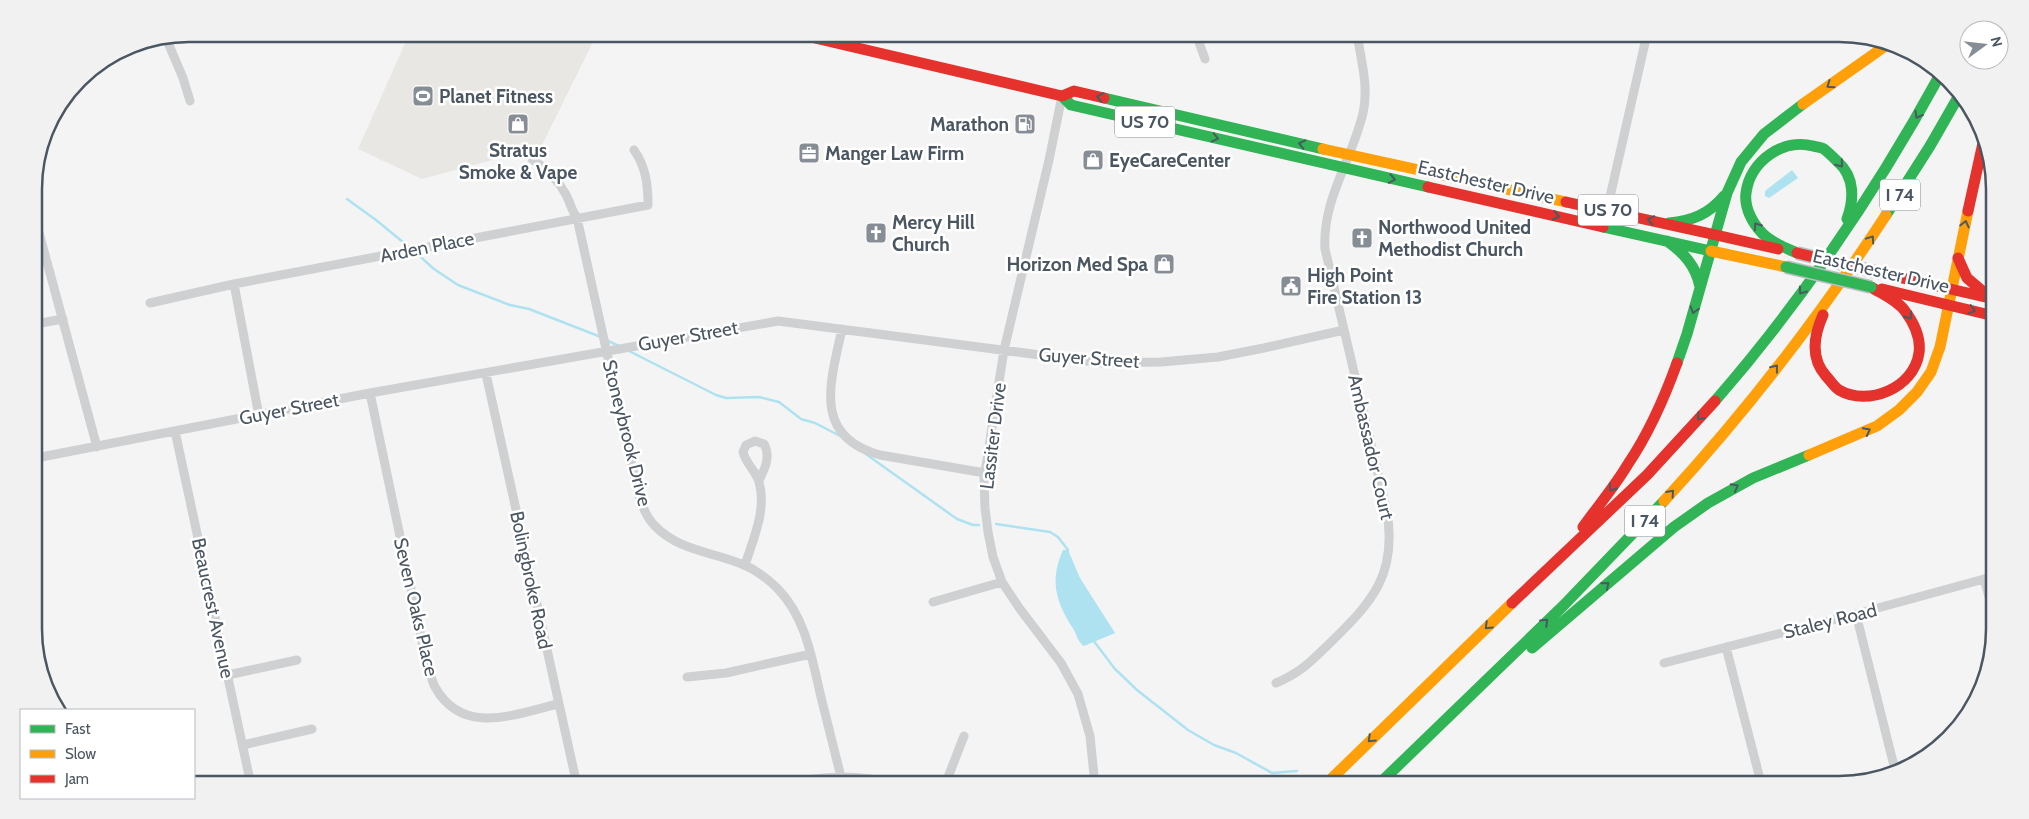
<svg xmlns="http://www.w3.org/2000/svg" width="2029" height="819" font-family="Cabin,sans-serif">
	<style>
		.commercial { fill: #e8e7e3 }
		.water { fill: #aee2f0 }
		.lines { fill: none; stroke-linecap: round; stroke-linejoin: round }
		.stream { stroke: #aee2f0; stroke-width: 2.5 }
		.street { stroke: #ced0d2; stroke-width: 9 }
		.fast { stroke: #30b455; stroke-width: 11 }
		.slow { stroke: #ff9f0a; stroke-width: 11 }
		.jam { stroke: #e5322d; stroke-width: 11 }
		.fast-bridge-casing { stroke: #b9bec3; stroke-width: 14; stroke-linecap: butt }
		.jam-bridge-casing { stroke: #b9bec3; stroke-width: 14; stroke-linecap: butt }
		.fast-bridge { stroke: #30b455; stroke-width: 11 }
		.jam-bridge { stroke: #e5322d; stroke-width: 11 }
		.oneway { stroke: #495b60 }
		.labels { text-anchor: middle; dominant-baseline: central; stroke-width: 5; stroke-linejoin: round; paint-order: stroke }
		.shield { fill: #fff; stroke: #808990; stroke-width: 1 }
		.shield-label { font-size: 18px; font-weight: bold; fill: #4a5661 }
		.poi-label { font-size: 19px; font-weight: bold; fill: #4a5661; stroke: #fff; text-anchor: start }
		.street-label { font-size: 19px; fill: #4a5661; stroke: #fff }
		.rim { fill: none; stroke: #4a5661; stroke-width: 2.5 }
	</style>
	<rect width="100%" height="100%" fill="#f4f4f4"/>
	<path class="commercial" d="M409 34H581L594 40 541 147 422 179 358 149Z"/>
	<path class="water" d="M1792 170 1798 178 1769 198 1765 196V191Z
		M1063 550H1068L1080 578 1115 633 1084 646C1078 642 1077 636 1074 630 1056 603 1049 581 1063 550Z"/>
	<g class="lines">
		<path class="stream" d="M347 199 376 220 409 247
			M415 252 434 269 458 285 510 305 529 309 601 337
			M606 340 619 346
			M629 351 716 395 726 398 759 397 779 402 801 419 815 423 842 437
			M863 452 957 519 973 525H979
			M996 524 1050 532 1058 537 1068 550 1067 553
			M1093 640 1115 669 1137 690 1188 730 1214 745 1236 753 1272 773 1297 771
			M680 784 681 785"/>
		<path class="street" d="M1196 34 1205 59
			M166 38 183 78 190 101
			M1062 96 1049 160 1004 350 984 479 985 508 988 532 993 557 1002 582 1020 609 1061 663 1078 694 1090 736 1095 785
			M532 159C545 168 557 178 565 193 570 201 571 210 577 218L638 493C642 505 646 517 655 526 679 551 714 552 744 565 756 570 769 580 778 589 806 618 812 659 821 697 828 726 836 756 843 785
			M1607 210 1647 34
			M34 214 97 447
			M234 284 259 416
			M150 303 234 284 648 205C648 185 646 167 634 150
			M35 324 63 319
			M842 329C831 381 811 436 880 455L985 473
			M486 374 575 776 580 785
			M370 393 423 646C427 659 429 675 435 687 463 737 515 714 558 704
			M175 431 251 785
			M36 458 370 393 778 321 1102 363 1161 362 1218 357 1264 348 1344 330
			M745 565C753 540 767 509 759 482 756 471 746 464 743 452L746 445 755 441 764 444C771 456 765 469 759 480
			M1984 579 1995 618
			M933 602 1002 582
			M1856 614 1896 774
			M1726 647 1760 779
			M1664 663 1856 614 1995 576
			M228 675 297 660
			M687 677 726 673 811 654
			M1276 683C1302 672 1311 661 1331 642 1373 601 1397 574 1387 512L1325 249C1322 200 1352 160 1363 113 1369 87 1361 60 1357 34
			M243 745 312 729
			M780 785C824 775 857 774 901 785
			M945 785 964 736"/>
		<path class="fast" d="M1062 96 1071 105 1428 187
			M1104 98 1323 149
			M1886 215 1930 146 1961 92
			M1669 223C1692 221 1709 214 1724 196
			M1603 227 1711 251
			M1667 241C1684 253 1696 266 1700 287
			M1797 253C1786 248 1772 243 1763 234 1753 224 1744 208 1746 193 1750 161 1783 138 1813 146 1816 147 1821 147 1824 149 1829 153 1834 158 1838 162 1855 177 1854 200 1847 219
			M1677 363 1687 334 1727 193 1741 162 1764 134 1803 104
			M1715 401C1803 300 1877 190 1941 73
			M1532 648 1674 527 1708 503 1753 478 1809 455
			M1378 785 1563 606 1664 501"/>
		<path class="slow" d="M1803 104 1891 42
			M1323 149 1566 202
			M1711 251 1786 267
			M1809 455 1877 426 1899 410 1917 392 1931 372 1940 347 1968 211
			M1664 501C1746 412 1820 316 1886 215
			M1325 785 1512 603"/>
		<path class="jam" d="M798 34 1062 96 1074 91 1104 98
			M1428 187 1603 227
			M1566 202 1716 235
			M1968 211 1983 143
			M1716 235 1778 249
			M1958 258 1967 278 1987 295
			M1880 273 1994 299
			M1882 289 1994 316
			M1823 315C1814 335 1810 358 1826 376 1830 380 1834 387 1839 390 1868 407 1914 388 1919 353 1921 338 1914 323 1905 311 1897 300 1882 294 1871 287
			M1583 527C1598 506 1615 486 1628 464 1649 433 1664 399 1677 363
			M1512 603 1647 475 1715 401"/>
		<g class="fast-bridge-casing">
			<path id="fast-bridge" d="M1786 267 1871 287"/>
		</g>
		<g class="jam-bridge-casing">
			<path id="jam-bridge" d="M1797 253 1880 273"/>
		</g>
		<use href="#fast-bridge" class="fast-bridge"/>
		<use href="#jam-bridge" class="jam-bridge"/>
	</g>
	<defs><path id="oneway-chevron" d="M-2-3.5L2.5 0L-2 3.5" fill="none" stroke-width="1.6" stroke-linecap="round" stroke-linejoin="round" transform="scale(1.25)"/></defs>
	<g class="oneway">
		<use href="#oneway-chevron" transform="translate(1830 85) rotate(145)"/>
		<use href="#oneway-chevron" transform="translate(1100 97) rotate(-167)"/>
		<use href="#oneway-chevron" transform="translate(1918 115) rotate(119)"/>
		<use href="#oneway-chevron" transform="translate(1215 138) rotate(13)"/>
		<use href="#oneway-chevron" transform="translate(1302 144) rotate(-167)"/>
		<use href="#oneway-chevron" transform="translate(1840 164) rotate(51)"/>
		<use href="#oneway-chevron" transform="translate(1392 179) rotate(11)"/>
		<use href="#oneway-chevron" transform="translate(1556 216) rotate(13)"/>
		<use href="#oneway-chevron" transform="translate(1651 220) rotate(-168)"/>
		<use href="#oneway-chevron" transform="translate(1965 224) rotate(-77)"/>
		<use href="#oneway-chevron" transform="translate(1757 226) rotate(-125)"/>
		<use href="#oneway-chevron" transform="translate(1871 239) rotate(-56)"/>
		<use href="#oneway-chevron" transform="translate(1802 291) rotate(126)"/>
		<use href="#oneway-chevron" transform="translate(1694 310) rotate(106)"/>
		<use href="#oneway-chevron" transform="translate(1972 310) rotate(15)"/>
		<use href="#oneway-chevron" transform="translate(1909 316) rotate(55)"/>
		<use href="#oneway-chevron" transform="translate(1775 368) rotate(-52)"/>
		<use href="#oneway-chevron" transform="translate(1700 417) rotate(132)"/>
		<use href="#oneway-chevron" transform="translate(1867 431) rotate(-27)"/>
		<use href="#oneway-chevron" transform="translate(1735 487) rotate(-28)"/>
		<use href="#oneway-chevron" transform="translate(1612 488) rotate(125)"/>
		<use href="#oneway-chevron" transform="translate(1671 493) rotate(-48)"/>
		<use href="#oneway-chevron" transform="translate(1606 585) rotate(-40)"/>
		<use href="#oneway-chevron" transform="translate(1545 622) rotate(-44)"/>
		<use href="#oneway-chevron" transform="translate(1488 626) rotate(136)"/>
		<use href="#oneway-chevron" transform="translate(1371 739) rotate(136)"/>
	</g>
	<defs>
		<g id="stadium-square" transform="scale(1.125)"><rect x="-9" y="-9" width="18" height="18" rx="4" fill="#868d94" stroke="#fff"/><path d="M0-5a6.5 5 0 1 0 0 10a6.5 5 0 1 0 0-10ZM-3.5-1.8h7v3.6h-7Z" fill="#fff"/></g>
		<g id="shop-square" transform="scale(1.125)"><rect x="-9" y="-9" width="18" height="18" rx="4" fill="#868d94" stroke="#fff"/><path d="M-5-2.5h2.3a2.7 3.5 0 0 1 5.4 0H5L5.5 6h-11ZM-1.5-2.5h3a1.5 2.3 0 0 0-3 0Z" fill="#fff"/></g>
		<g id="fuel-square" transform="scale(1.125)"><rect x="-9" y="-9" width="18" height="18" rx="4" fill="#868d94" stroke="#fff"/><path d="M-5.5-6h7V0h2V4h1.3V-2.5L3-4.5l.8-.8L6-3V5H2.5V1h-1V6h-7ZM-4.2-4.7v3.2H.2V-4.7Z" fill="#fff"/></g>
		<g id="office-square" transform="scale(1.125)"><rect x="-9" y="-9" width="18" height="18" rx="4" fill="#868d94" stroke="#fff"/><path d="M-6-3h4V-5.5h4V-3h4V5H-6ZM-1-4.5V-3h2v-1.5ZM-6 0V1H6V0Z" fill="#fff"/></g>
		<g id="church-square" transform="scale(1.125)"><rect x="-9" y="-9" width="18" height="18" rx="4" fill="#868d94" stroke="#fff"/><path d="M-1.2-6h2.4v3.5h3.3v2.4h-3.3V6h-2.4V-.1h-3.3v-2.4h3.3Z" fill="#fff"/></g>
		<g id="civic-square" transform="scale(1.125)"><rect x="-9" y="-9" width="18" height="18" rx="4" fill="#868d94" stroke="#fff"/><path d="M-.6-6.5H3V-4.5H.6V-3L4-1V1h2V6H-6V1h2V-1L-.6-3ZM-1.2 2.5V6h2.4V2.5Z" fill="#fff"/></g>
	</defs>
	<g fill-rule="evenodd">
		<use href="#stadium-square" x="423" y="96"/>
		<use href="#shop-square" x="518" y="124"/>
		<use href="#fuel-square" x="1025" y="124"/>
		<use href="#office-square" x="809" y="153"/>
		<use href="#shop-square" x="1093" y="160"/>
		<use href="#church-square" x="876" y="233"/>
		<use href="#church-square" x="1362" y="238"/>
		<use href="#shop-square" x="1164" y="264"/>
		<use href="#civic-square" x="1291" y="286"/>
	</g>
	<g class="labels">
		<g class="shield">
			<rect x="1115" y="106.5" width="60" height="31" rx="4"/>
			<rect x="1880" y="179.5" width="40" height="31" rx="4"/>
			<rect x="1578" y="194.5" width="60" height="31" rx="4"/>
			<rect x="1625" y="505.5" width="40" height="31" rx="4"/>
		</g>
		<g class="shield-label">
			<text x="1145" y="122">US 70</text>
			<text x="1900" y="195">I 74</text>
			<text x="1608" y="210">US 70</text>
			<text x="1645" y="521">I 74</text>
		</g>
		<g class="poi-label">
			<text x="439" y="96">Planet Fitness</text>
			<text x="1009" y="124" text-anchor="end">Marathon</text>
			<text x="518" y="150" text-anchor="middle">Stratus<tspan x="518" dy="22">Smoke &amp; Vape</tspan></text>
			<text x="825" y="153">Manger Law Firm</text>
			<text x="1109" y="160">EyeCareCenter</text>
			<text x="892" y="222">Mercy Hill<tspan x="892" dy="22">Church</tspan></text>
			<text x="1378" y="227">Northwood United<tspan x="1378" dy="22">Methodist Church</tspan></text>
			<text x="1148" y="264" text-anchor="end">Horizon Med Spa</text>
			<text x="1307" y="275">High Point<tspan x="1307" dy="22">Fire Station 13</tspan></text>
		</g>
		<g class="street-label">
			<text transform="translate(1486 182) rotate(13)">Eastchester Drive</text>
			<text transform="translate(427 247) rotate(-11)">Arden Place</text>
			<text transform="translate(1881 271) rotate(13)">Eastchester Drive</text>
			<text transform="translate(688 336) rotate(-10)">Guyer Street</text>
			<text transform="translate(1089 358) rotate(4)">Guyer Street</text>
			<text transform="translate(289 409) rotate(-11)">Guyer Street</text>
			<text transform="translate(627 433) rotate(76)">Stoneybrook Drive</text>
			<text transform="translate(993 436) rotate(-83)">Lassiter Drive</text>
			<text transform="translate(1371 447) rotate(77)">Ambassador Court</text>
			<text transform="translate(531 580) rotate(78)">Bolingbroke Road</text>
			<text transform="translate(416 607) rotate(77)">Seven Oaks Place</text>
			<text transform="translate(213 608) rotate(78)">Beaucrest Avenue</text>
			<text transform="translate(1830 621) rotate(-14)">Staley Road</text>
		</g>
	</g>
	<path d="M0 0H2029V819H0ZM189 42H1839A147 147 0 0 1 1986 189V629A147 147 0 0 1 1839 776H189A147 147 0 0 1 42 629V189A147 147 0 0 1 189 42Z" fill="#f1f1f2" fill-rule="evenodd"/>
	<path class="rim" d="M189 42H1839A147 147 0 0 1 1986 189V629A147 147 0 0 1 1839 776H189A147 147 0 0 1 42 629V189A147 147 0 0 1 189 42Z"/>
	<rect x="20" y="709" width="175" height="90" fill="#ffffff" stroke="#b7bbc0"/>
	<rect x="30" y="725" width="25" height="8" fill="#30b455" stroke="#b7bbc0"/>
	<text x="65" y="734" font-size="15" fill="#4a5661">Fast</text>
	<rect x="30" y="750" width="25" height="8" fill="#ff9f0a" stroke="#b7bbc0"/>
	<text x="65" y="759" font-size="15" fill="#4a5661">Slow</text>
	<rect x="30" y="775" width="25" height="8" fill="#e5322d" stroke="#b7bbc0"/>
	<text x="65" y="784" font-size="15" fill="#4a5661">Jam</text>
	<g transform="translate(1984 45) rotate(75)"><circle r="24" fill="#ffffff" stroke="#b7bbc0"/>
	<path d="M0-4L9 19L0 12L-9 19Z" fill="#868d94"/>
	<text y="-8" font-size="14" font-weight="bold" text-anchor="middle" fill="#4a5661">N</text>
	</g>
</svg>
